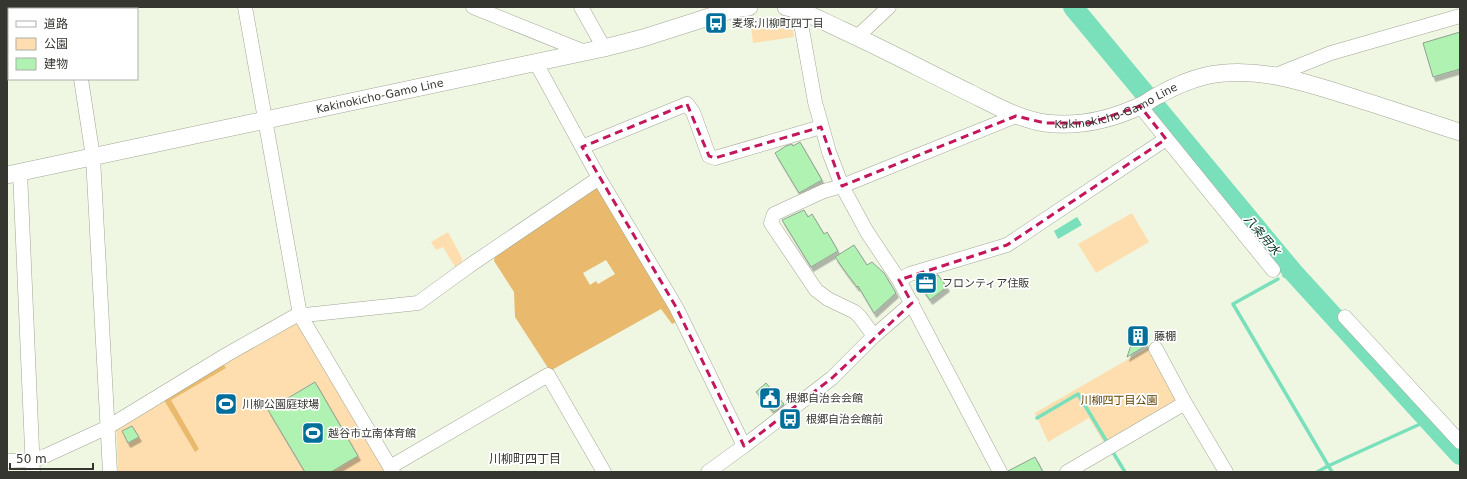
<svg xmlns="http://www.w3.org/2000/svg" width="1467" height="479" font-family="'DejaVu Sans','Noto Sans JP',sans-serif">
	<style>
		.green { fill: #fedeae }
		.forest { fill: #e9ba6d; fill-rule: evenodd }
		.water { fill: #7ae0bb }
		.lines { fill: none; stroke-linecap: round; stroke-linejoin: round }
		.stream { stroke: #7ae0bb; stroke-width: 3.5 }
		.river { stroke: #7ae0bb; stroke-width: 20 }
		.building { fill: #aff2b2; stroke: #91a092; filter: url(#shadow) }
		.minor-casing { stroke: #a1a795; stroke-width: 15 }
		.major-casing { stroke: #a1a795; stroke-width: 18 }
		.minor { stroke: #fff; stroke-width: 14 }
		.major { stroke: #fff; stroke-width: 17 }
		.marked { fill: none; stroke: #c2185b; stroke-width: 3; stroke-dasharray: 8 5; stroke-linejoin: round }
		.labels { text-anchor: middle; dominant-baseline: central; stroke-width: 3.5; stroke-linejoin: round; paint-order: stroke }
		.poi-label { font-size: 11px; fill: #34362f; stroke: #fff; text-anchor: start }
		.street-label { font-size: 11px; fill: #34362f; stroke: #fff }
		.park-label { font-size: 11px; fill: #5e4000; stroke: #fff }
		.water-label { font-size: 12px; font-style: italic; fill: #033426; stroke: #fff }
		.neighbourhood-label { font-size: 12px; fill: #34362f; stroke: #fff }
	</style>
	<defs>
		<filter id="shadow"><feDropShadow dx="2.5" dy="4.5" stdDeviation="0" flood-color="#0004"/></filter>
	</defs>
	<rect width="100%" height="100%" fill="#eff7e3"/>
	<path class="green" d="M785 19 792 23 794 37 753 43 750 20Z
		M1132 213 1149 242 1096 273 1078 244Z
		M448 232 462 258 461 270 458 272 443 247 436 250 431 242Z
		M296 319 393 472H118L116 424Z
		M1151 346 1178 399 1104 443 1089 418 1048 442 1035 413Z"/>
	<path class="forest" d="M598 185 679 321 672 324 661 309 550 371 515 317 514 292 494 261 495 253ZM606 260 615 274 598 284 596 281 590 285 583 273Z
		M224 365 226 368 171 400 199 449 195 452 164 400Z"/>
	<path class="water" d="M1077 217 1082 225 1058 239 1054 231Z"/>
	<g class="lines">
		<path class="stream" d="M1284 276 1293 272
			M1278 279 1233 304 1332 472
			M1037 418 1078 394 1107 442
			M1114 454 1125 472
			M1317 472 1328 466 1429 420"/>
		<path class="river" d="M1073 7 1293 272 1460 455"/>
	</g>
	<path class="building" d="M1460 32V69L1433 77 1423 43Z
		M800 142 822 180 799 193 775 153 786 146 792 144 793 146Z
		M804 210 808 217 812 214 824 234 827 232 838 251 811 267 782 220Z
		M854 245 867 265 872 262 884 273 896 293 874 313 858 286 857 287 847 274 835 257Z
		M938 275 947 287 930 300 917 281Z
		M1137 327 1147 345 1127 357Z
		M315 382 358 456 331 472H305L268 410Z
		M766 383 784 404 774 412 756 392Z
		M132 426 139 437 128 443 122 431Z
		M1035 457 1043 472H1008V471Z"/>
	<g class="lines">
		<g class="minor-casing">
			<path id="minor" d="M69 7 70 9
				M245 7 300 315 393 472
				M473 7 585 52
				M581 7 604 48
				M798 7 815 102 829 152 842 186 867 232 899 280 1000 472
				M857 37 889 7
				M536 63 599 178 676 307 744 446
				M1276 75 1331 53 1460 16
				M81 79 93 157 110 472
				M1140 106 1273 270
				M582 147 687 104 693 112 709 156 715 158 821 127
				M20 172 33 472
				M899 280 910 274 1007 245 1166 139
				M1345 317 1460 442
				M874 336 860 317 855 312 828 299 816 290 771 223 774 214 824 191 842 186 1016 116
				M1156 349 1185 403 1226 472
				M7 461 33 460 45 456 108 427 226 355 295 316 418 303 469 266 599 178
				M390 467 548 375 604 472
				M708 472 744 446 832 378 874 336 912 303
				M1067 472 1185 403"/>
		</g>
		<g class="major-casing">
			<g id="major">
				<path id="s1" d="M786 7C806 11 824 22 842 30 886 50 929 73 972 94 996 106 1019 119 1045 123 1078 127 1110 120 1140 106 1147 103 1152 98 1159 95 1173 87 1189 80 1205 76 1258 64 1314 85 1364 101 1396 111 1428 122 1460 132"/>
				<path id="s2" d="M7 175 604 48 643 38 734 9 749 7"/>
			</g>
		</g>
		<use href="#minor" class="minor"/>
		<use href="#major" class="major"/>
	</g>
	<path class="marked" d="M687 104 709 156 715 158 821 127 842 186 1016 116 1045 123H1090L1140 106 1166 139 1007 245 899 280 912 303 832 378 744 446 676 307 582 147Z"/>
	<defs>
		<g id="bus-square" transform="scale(1.15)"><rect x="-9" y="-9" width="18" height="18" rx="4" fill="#026f9b" stroke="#fff"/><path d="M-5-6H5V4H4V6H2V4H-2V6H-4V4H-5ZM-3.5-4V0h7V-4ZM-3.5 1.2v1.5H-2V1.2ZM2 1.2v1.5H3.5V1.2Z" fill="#fff"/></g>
		<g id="office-square" transform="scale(1.15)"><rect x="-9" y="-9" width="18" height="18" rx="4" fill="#026f9b" stroke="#fff"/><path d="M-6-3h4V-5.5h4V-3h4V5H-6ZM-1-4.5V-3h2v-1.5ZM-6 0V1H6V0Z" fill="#fff"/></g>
		<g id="building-square" transform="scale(1.15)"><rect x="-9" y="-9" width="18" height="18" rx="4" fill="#026f9b" stroke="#fff"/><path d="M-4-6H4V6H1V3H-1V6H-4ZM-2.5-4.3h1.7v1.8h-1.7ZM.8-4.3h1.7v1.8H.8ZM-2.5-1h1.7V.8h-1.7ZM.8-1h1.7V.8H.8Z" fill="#fff"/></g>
		<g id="civic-square" transform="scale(1.15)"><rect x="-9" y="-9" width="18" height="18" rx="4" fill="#026f9b" stroke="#fff"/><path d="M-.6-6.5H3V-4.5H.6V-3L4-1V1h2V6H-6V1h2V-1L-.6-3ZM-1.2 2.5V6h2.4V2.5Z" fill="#fff"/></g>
		<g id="stadium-square" transform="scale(1.15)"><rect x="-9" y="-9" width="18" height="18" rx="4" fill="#026f9b" stroke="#fff"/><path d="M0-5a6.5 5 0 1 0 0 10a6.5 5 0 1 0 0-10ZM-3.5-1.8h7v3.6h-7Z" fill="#fff"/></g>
	</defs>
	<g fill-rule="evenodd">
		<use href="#bus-square" x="716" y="23"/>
		<use href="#office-square" x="926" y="283"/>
		<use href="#building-square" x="1138" y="336"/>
		<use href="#civic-square" x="770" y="398"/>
		<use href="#stadium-square" x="226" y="404"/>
		<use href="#bus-square" x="790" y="419"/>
		<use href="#stadium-square" x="313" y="433"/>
	</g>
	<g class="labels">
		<g class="poi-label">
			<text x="732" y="23">麦塚;川柳町四丁目</text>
			<text x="942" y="283">フロンティア住販</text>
			<text x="1154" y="336">藤棚</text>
			<text x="786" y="398">根郷自治会会館</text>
			<text x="242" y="404">川柳公園庭球場</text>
			<text x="806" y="419">根郷自治会館前</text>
			<text x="328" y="433">越谷市立南体育館</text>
		</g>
		<g class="street-label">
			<text stroke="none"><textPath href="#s2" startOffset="381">Kakinokicho-Gamo Line</textPath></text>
			<text stroke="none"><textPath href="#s1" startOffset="359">Kakinokicho-Gamo Line</textPath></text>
		</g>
		<g class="park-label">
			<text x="1119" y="400">川柳四丁目公園</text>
		</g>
		<g class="water-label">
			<text transform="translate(1262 235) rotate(50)">八条用水</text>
		</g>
		<g class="neighbourhood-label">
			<text x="525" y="459">川柳町四丁目</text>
		</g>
	</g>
	<rect width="1467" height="479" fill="none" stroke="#34362f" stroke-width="16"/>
	<rect x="8" y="8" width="130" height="72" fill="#ffffff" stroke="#aeafac"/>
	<rect x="16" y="21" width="20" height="6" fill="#ffffff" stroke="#aeafac"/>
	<text x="44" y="28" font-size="12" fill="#34362f">道路</text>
	<rect x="16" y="38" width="20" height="12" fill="#fedeae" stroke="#aeafac"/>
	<text x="44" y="48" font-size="12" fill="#34362f">公園</text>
	<rect x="16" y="58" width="20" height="12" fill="#aff2b2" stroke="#aeafac"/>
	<text x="44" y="68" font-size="12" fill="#34362f">建物</text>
	<path d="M10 463v6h83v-6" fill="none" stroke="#34362f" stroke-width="2"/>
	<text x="16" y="463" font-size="12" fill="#34362f" stroke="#ffffff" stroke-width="3" paint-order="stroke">50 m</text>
</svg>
